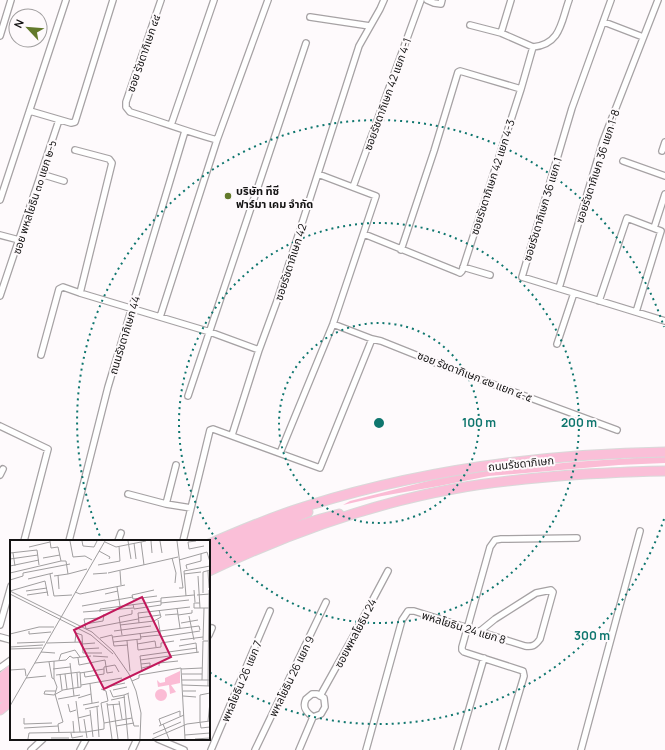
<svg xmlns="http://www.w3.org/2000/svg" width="665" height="750" font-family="Manrope,'Noto Sans Thai',sans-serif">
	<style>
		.green { fill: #fbbcd5 }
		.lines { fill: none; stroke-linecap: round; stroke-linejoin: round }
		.minor-casing { stroke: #a6a2a4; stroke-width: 8 }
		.primary-casing { stroke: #d9d9d9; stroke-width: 11 }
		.minor { stroke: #fff; stroke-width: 5.5 }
		.primary { stroke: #fabfd8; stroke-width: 9 }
		.ring { fill: none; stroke: #0f766e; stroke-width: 2; stroke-dasharray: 2 4 }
		.poi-dot { fill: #637a2b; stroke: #fefafc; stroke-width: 1.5 }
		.labels { text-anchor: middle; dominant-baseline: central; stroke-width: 4; stroke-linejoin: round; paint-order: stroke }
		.street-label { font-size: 11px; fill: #141313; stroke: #fefafc }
		.poi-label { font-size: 11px; font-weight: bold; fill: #141313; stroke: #fefafc; text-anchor: start }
		.inset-road { fill: none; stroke: #a09e9f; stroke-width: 1 }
		.view { fill: #c2185b; fill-opacity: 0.15; stroke: #c2185b; stroke-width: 2 }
		.inset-edge { fill: none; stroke: #141313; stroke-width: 2 }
		.centre { fill: #0f766e; stroke: #fefafc; stroke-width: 2 }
		.ring-label { font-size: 12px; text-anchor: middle; font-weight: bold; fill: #0f766e; stroke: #fefafc; stroke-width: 4; stroke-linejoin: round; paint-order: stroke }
	</style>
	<rect width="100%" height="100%" fill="#fefafc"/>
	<path class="green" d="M665 456V463L619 465 489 476 439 486 382 496 343 505 350 501 455 474 573 462Z"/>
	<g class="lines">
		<g class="minor-casing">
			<path id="minor" d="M161 0 126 102V107L130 112C159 121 188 132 217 140
				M427 0 434 3 441 4 442 0
				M611 0 572 108 522 277 665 321
				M310 17 370 26
				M604 22 643 37
				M470 25 501 33
				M0 36 11 0
				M533 47C561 44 561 22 569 0
				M30 111 71 123 75 122 113 0
				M171 125 214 0
				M75 150 109 159 112 163 80 293 210 332 259 350
				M662 151 665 142
				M623 161 665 176
				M41 174 64 181
				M353 187 421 0
				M0 200 66 0
				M654 228 665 194
				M364 234 458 272 460 273 462 271 521 89 533 47 501 33 511 0
				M0 235 19 240
				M401 250 434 151 458 72 460 71 521 89
				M463 267 490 275
				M559 288 603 141 658 0
				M0 296 59 120
				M599 301 627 218 661 231 636 312
				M160 317 217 140 268 0
				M333 324 372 339 381 341 436 363 617 430
				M557 344 574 293
				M41 355 59 289 63 287 80 293
				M188 396 306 43
				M0 426 48 449 24 541
				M232 435 259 350 277 301 359 46 380 9 384 0
				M280 453 333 324 376 196 318 174
				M0 475 3 469
				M128 494 166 504 191 508
				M166 504 176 465
				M69 541 108 387 185 131
				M118 541 121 533
				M183 541 210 430 213 429 320 468 372 339
				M0 625 11 586
				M209 635 212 628
				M0 637 11 640
				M0 668 11 660
				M312 694H317L324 698 325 707 321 714 313 717C306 712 302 707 306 699Z
				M320 696 354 635 388 571
				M158 739 184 750
				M31 750 43 739
				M80 750 86 739
				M132 750 137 739
				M211 750 270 611
				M255 750 326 602
				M299 750 313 717
				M366 750 402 620 408 611H414L525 646C532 647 535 646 540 639L553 592 551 590 536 593 495 619 479 632
				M457 750 484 658
				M502 750 524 676 523 671 464 652 462 650V647L490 547 495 540 501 539 577 538
				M581 750 640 531"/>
		</g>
		<g class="primary-casing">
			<path id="primary" d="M209 544C241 530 274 516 307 506 421 470 546 454 665 452
				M209 553 308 512
				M209 561C251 542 294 525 339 514
				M209 571C285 535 370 504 453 489 497 481 542 477 586 474 612 473 639 471 665 471
				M0 679 11 670
				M0 687 11 679
				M0 698 11 690
				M0 710 11 701"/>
		</g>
		<use href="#minor" class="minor"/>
		<use href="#primary" class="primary"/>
	</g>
	<g class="ring">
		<circle cx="379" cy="423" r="100"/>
		<circle cx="379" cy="423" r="200"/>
		<path d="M664 519A301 301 0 0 1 211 673M102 541A301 301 0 1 1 664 327"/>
	</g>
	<circle class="poi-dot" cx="228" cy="196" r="4"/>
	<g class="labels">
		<g class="street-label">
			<text transform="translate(143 53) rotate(-71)">ซอย รัชดาภิเษก ๔๔</text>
			<text transform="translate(387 94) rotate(-70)">ซอยรัชดาภิเษก 42 แยก 4-1</text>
			<text transform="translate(597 166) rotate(-72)">ซอยรัชดาภิเษก 36 แยก 1-8</text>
			<text transform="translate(492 177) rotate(-72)">ซอยรัชดาภิเษก 42 แยก 4-3</text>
			<text transform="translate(34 197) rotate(-72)">ซอย พหลโยธิน ๓๐ แยก ๒-๖</text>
			<text transform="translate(542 209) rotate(-73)">ซอยรัชดาภิเษก 36 แยก 1</text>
			<text transform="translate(290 262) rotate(-72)">ซอยรัชดาภิเษก 42</text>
			<text transform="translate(124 335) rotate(-73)">ถนนรัชดาภิเษก 44</text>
			<text transform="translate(475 376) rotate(21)">ซอย รัชดาภิเษก ๔๒ แยก ๔-๕</text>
			<text transform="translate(521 463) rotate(-6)">ถนนรัชดาภิเษก</text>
			<text transform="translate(464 627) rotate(17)">พหลโยธิน 24 แยก 8</text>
			<text transform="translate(355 633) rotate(-62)">ซอยพหลโยธิน 24</text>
			<text transform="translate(291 676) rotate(-64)">พหลโยธิน 26 แยก 9</text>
			<text transform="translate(241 681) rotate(-67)">พหลโยธิน 26 แยก 7</text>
		</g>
		<g class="poi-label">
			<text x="236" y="190">บริษัท ทีซี<tspan x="236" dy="13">ฟาร์มา เคม จำกัด</tspan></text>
		</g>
	</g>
	<g transform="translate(10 540)">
		<rect width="200" height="200" fill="#fefafc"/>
		<path d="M170 131V143L161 145 166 152 160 154 159 145 148 147 147 140 150 143 155 142V138ZM145 155a6 6 0 1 1 12 0a6 6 0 1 1-12 0Z" fill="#fbbcd5"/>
		<path class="inset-road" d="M40 1 41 8 48 7 51 21H56L58 34 77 29M60 1 63 17 75 16 82 20M72 1 73 6 84 7 87 1M118 1 121 19M141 1 142 13M150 1 152 13M167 1 173 48H169M186 1 178 2 179 9 194 6M95 2 106 7 136 1M131 2 134 25M124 3 126 19M19 7 40 2M89 11 100 17 99 19M0 13 27 10 29 25M3 13 5 26M33 18 50 15M162 18 166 33 165 43M0 19 28 15M169 20 197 12 200 22M88 25 110 21 109 6M0 26 29 20M177 29 176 25 191 21V14M110 31 111 45M198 31 199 48M0 33 51 21M98 33 168 17M40 34 44 56 62 55M83 34 97 33M174 34 191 32M48 35 49 49M44 36 58 34M188 36 190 68M18 39 43 33M0 40 13 36V33L60 24M107 47 110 66M144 50 122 55 123 59 147 56M184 50 185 62M0 51 35 41 38 56M0 51 82 92 103 111 119 134 126 151 131 173 130 199M16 51 37 48M65 52 70 54 115 45M193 53V32L200 30M0 54 81 95 103 114M95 54 108 51M17 55 38 52M187 55 200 54M176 56 174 31 200 26M151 63 179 60M190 63H184V68H200M123 64 124 69 151 65V58L184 55M72 66 123 57M167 68 170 88M73 72 123 68M90 72V69L151 61M155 75 168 74M168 75 182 73V70M179 76 184 100M90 78 74 79 76 89 128 79M128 78 150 75M148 80 151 97 190 91M129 83 128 73 180 67M171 83 188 80M75 84 93 81 94 74M110 85 144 81 151 77 149 70M19 91V94L41 92M104 91 141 86M0 94 29 87H44M112 95 109 77 122 74V70M103 97 189 86 190 90M130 97 150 95M90 98 102 95 104 106 118 105M127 100 128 110 151 107V103L164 101M170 100 193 97M193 100 194 68M117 101 120 131M65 102 66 93 72 95 73 113H92M103 102 131 99 130 93M7 103 35 102M37 103 72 102M72 104 85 103M127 104 145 101 146 107M169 106 186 103 187 113M0 107 33 105M0 109 32 108M73 109 89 108M31 112 45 113M83 116 98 117M68 118 69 125 95 120 97 133 103 132M49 120 51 114 65 110 70 117M130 120 189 112M44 121V139M39 122 42 138 44 139M25 123 56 120 60 116 63 118 81 116M60 123 64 156M131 124 140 123V126L132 128M149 126V123L168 121M43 129 60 127M171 129 192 128M0 130 15 129 16 136M74 132 75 137 94 134V127L105 125 109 132M132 132 130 116 187 108M67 133 68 147M70 133 94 129M50 134 52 150M55 134 57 149M172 134H192M46 135 70 132 71 147 53 150 44 155 34 154 35 151H46M16 138 36 136M44 139 47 147 45 154 53 182 48 184 49 193M172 140H200M192 140 193 101H198M122 141 129 138V135L171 128 175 199M80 144 82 163M71 145 112 138M172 145 200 146M101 146 115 143M198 146 199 50M91 149 96 151 98 161 91 163 94 183M100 150 103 157 114 155M103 150 117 147M173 151H186M200 153 190 155V182L191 188 200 187M118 154 122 178M173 156 186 157M68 158 81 154M48 159 70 155M101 160 115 157M66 161 70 192M109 161 112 179M97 163 102 199M58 164 60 172 66 170M103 164 108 199M73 165 89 162M97 165 110 164M0 166 95 1M87 167 89 197M75 169 89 166M80 170 83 197M14 178V184L42 183M68 178 80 175M74 179 77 198M63 181 64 193M198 181 200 162M153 184 159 199M151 185 149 179 170 171V176M106 186 124 183M149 186 174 175M14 188 48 186M61 193 62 198 73 196M143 194 171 182M175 195 200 193M41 198H59M18 199 19 193 76 192 94 189V183L122 178 124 186H129M118 199 114 155 119 153M142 199 177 184 200 181M185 199 200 198"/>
		<path class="view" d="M132 57 161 117 94 149 64 90Z"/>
		<rect width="200" height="200" class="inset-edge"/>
	</g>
	<circle cx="379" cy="423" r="6" class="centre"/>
	<g class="ring-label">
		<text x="479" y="427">100 m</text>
		<text x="579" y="427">200 m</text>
		<text x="592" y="640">300 m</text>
	</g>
	<g transform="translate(28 28) rotate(296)"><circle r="19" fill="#fefafc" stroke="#a09e9f"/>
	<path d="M0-3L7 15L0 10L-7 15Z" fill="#637a2b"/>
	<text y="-6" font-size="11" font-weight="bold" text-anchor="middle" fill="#141313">N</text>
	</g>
</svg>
